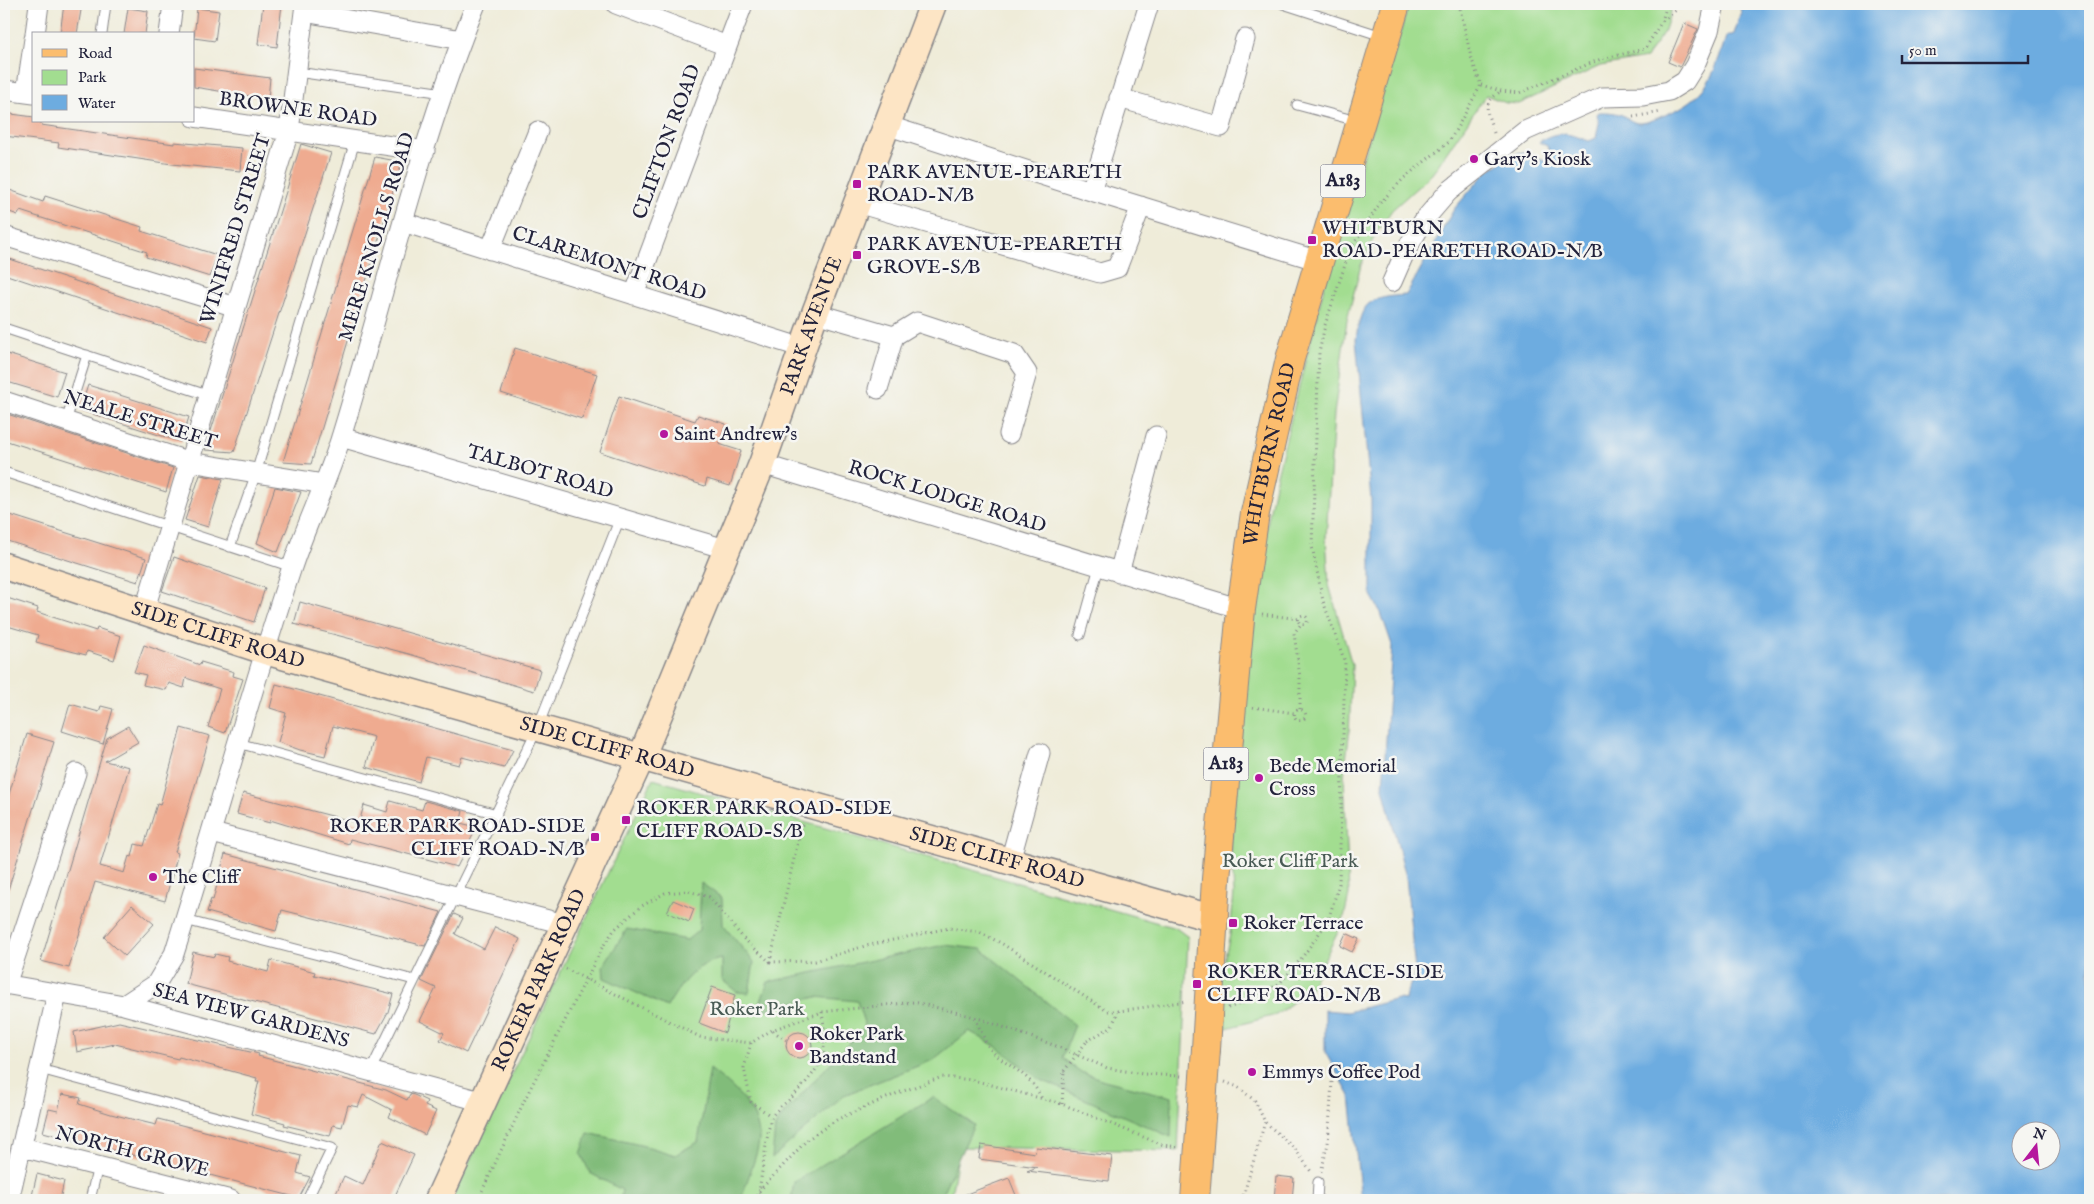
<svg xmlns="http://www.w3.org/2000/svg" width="2094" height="1204" font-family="'IM FELL English',serif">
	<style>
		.green { fill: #a2dd90; stroke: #628066 }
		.forest { fill: #81bc7a; stroke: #526f5a }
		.water { fill: #6dace0; stroke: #48678e; fill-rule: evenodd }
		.building { fill: #efab90 }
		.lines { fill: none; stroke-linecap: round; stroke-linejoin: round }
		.lane-casing { stroke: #88878a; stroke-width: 11 }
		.street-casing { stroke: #88878a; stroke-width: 21 }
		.secondary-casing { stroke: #88878a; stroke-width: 29 }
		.primary-casing { stroke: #88878a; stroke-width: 30 }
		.path { stroke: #88878a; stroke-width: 3; stroke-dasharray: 1 4; stroke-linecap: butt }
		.lane { stroke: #fff; stroke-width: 9 }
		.street { stroke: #fff; stroke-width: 19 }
		.secondary { stroke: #fde5c5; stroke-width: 26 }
		.primary { stroke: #fbbd6e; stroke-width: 28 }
		.primary-bridge-casing { stroke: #88878a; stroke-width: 30; stroke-linecap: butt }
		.path-bridge { stroke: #88878a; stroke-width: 3; stroke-dasharray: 1 4; stroke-linecap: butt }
		.primary-bridge { stroke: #fbbd6e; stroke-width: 28 }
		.poi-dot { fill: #b5179e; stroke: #f6f6f2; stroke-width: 2 }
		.labels { text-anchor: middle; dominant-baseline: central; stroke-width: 5; stroke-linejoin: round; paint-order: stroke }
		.shield { fill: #f6f6f2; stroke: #626272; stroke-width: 1 }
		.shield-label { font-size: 19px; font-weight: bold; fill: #22223b }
		.street-label { font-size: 20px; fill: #22223b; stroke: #f6f6f2 }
		.poi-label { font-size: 20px; fill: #22223b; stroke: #f6f6f2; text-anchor: start }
		.park-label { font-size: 20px; fill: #485a54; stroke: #f6f6f2 }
	</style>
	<rect width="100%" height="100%" fill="#f6f6f2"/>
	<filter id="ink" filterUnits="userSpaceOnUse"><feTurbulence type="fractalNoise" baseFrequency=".02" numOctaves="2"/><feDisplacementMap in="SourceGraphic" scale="10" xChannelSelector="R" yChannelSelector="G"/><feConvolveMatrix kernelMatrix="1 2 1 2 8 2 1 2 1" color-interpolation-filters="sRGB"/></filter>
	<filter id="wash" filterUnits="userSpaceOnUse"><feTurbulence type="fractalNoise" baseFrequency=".0096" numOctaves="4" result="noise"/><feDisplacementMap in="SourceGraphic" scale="20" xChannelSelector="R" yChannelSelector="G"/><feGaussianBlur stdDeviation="1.12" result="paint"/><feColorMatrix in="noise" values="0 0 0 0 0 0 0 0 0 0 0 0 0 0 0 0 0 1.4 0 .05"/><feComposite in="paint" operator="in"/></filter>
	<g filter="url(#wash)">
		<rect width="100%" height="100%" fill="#efecd9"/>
		<path class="green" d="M1409 4H1673L1665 30 1646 58 1600 66 1519 104 1506 103 1486 95 1432 174 1392 210 1375 235 1361 265 1347 320 1334 414 1326 537 1329 585 1352 665 1349 736 1344 775 1349 895 1343 922 1309 990 1276 1015 1219 1030 1218 985 1230 935 1234 893 1231 844 1243 705 1260 561 1276 479 1323 291Z
			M653 779 1176 928 1188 937 1178 1151 960 1147 950 1200H451Z"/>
		<path class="forest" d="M701 883 722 898 723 925 754 962 749 993 737 992 722 980V959C695 963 680 985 667 1007L604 978 603 966 627 929 687 940 699 930Z
			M944 945 981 949 1075 1025 1062 1058 1081 1072 1104 1080 1172 1097 1171 1137 1039 1079 994 1045 969 1031 933 1060 844 1095 772 1158 775 1127 784 1113 865 1026 857 1001 816 997 757 1012 768 982Z
			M710 1069C733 1087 760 1109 759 1140 758 1155 745 1185 741 1200H620L622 1190 590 1173 581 1154 588 1133 649 1147 675 1155 698 1142Z
			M933 1097 974 1125 939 1200H791L794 1182Z"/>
		<path class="water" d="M1739 4H2090V1200H1361L1350 1096 1325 1052V1010L1347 1012 1398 999 1405 1000C1406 988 1414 983 1415 971L1406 877 1383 788 1392 645 1381 613 1371 595V500L1356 340C1361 300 1369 298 1406 295L1454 209 1487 171 1518 153 1524 152 1547 161 1552 155 1547 146 1539 142C1557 129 1570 134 1589 141L1596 138 1599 123 1597 114 1599 112C1607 112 1614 112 1622 115 1627 118 1633 123 1639 123 1648 123 1657 118 1665 115 1707 98 1713 77 1726 37L1734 34 1741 12ZM2022 1132H2052V1162H2022Z"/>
		<g id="blocks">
			<path class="building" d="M64 4H82L77 34H60Z
				M263 4H282L277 47 258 44Z
				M128 8 148 11 145 34H124Z
				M197 8 219 11 215 41 194 38Z
				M1684 23 1698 29 1680 67 1668 62Z
				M194 68 270 78 268 99 194 87Z
				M4 113 34 117V121H41V125L174 144V142L242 148 240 171 172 164 58 147 59 143 4 136Z
				M301 144 331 153 234 452 205 450Z
				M375 157 402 162 311 464 283 462Z
				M4 188 43 202 45 196 142 227 141 231 217 255 210 277 146 257 147 252 20 211 18 215 4 210Z
				M4 257 212 327 207 342 4 274Z
				M515 348 597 374 582 419 501 393Z
				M4 353 65 372 57 397 4 381Z
				M88 385 189 417 181 442 80 410Z
				M619 396 695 421 698 415 726 424 719 444 741 451 730 486 707 479 705 486 600 452Z
				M4 413 173 468 166 492 4 440Z
				M200 475 223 479 208 527 185 520Z
				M275 487 301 492 278 552 257 543Z
				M4 513 146 558 138 582 4 540Z
				M174 557 265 588 254 622 162 591Z
				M4 597 38 608 37 612 96 631 97 628 121 636 114 660 87 651 86 655 36 642 38 635 4 625Z
				M300 602 540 670 534 691 409 654 294 624Z
				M144 645 200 665 201 662 234 672 233 676 243 679 225 733 208 727 220 689 186 678 184 688 169 683 166 690 143 685 146 675 134 672Z
				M276 684 435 728 513 750 504 768 462 757 459 765 426 757 419 782 366 767 374 737 333 726 325 756 300 750 278 742 286 713 270 708Z
				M70 704 99 712 101 706 113 709 103 744 62 731Z
				M128 726 138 742 105 761 129 767 100 866 124 873 129 856 132 857 135 844 144 846 157 804 160 805 181 728 210 736 175 852 178 853 165 901 95 882 69 968 41 961 107 738Z
				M27 734 54 742 7 893 4 892V811Z
				M243 793 359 823 364 805 387 812 390 801 422 810 425 801 463 811 460 823 477 827 457 867 350 839 349 844 270 820V823L237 814Z
				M225 854 441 912 425 946 282 910 276 931 258 926 207 912 211 899 213 900Z
				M673 900 694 909 689 922 667 912Z
				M132 905 154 924 125 956 104 937Z
				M454 914 463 918 455 934 484 949 495 927 520 939 466 1053 440 1040 444 1033 420 1021 436 988 421 981Z
				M1346 933 1359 939 1352 952 1340 946Z
				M193 952 214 957 215 954 228 957 227 961 268 972 271 960 315 972 314 975 393 994 388 1012 376 1034 186 984Z
				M712 987 735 995 725 1033 699 1023Z
				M119 1022 259 1054 258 1056 386 1090 407 1100 410 1094 414 1095 427 1101 425 1106 436 1111 425 1135 389 1117 392 1110 363 1095 358 1107 348 1105 342 1127 333 1125 330 1136 284 1125 285 1123 251 1114 259 1081H256L257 1078 179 1057 178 1059 115 1044 77 1052 74 1032Z
				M786 1045a13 13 0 1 1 26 0a13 13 0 1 1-26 0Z
				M62 1094 81 1098 79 1104 111 1114 156 1125 158 1119 301 1156 297 1173 310 1177 299 1198 43 1132 49 1109 58 1111Z
				M382 1141 414 1155 393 1200H333L344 1176 363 1185Z
				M981 1145 1035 1153 1036 1147 1112 1156 1109 1181 1027 1171 1037 1167 979 1159Z
				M37 1174 64 1181 60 1200H31Z
				M1276 1176 1294 1178 1292 1200H1274Z
				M1009 1178 1018 1200H953V1199Z"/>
		</g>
	</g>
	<g filter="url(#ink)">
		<use href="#blocks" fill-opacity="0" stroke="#88878a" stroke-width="1"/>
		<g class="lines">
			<g class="lane-casing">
				<path id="lane" d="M1283 4 1382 36
					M102 34 106 4
					M297 72 444 93
					M1297 105 1357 121
					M4 328 210 396
					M66 421 87 355
					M4 472 292 567
					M230 547 256 473 355 141
					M1080 635 1099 567
					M238 743 497 814
					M185 920 414 980
					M40 1069 332 1148 307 1200
					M370 1072 537 729 620 518
					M90 1200 98 1166
					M1317 1200 1318 1182"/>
			</g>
			<g class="street-casing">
				<path id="street" d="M616 4 727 46
					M304 12 462 40
					M35 34 39 4
					M169 34 173 4
					M4 90 34 94
					M26 93 34 39
					M1119 98 1221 127 1245 39
					M194 117 425 151
					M886 125 1091 191 1319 261
					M1091 191 1149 4
					M857 203 1100 273 1117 268 1141 206
					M403 222 803 348
					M4 236 236 307
					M490 250 538 131
					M1392 282 1406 250 1424 220 1448 192 1525 131 1602 97 1643 96 1669 91 1685 81 1695 65 1709 31 1715 4
					M634 295 743 4
					M815 313 894 336 917 322 1014 354 1027 373 1009 434
					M878 389 894 336
					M4 401 190 462 324 484
					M341 437 726 549
					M762 464 1241 609
					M1119 573 1156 436
					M144 612 289 131 305 4
					M212 833 564 924
					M1010 861 1040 753
					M4 984 124 1005 484 1102
					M6 985 76 773
					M124 1005 156 984 174 954C214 827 249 697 291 570 306 524 328 481 342 434 386 291 419 143 476 4
					M22 1147 231 1200
					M9 1200 57 994"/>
			</g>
			<g class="secondary-casing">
				<g id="secondary">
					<path id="s1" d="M4 566 265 651 1215 919"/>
					<path id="s2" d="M438 1200 641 758 762 464 815 313 933 4"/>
				</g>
			</g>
			<g class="primary-casing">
				<g id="primary">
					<path id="s3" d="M1206 1049 1216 879 1241 609 1255 513 1290 359 1396 4"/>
					<path d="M1195 1200 1201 1118"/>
				</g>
			</g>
			<path class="path" d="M1459 4 1471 57 1481 85
				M1663 21 1683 4
				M1481 85 1501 91 1519 93 1601 59 1645 49 1662 21 1667 4
				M1633 117 1661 112
				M1494 133C1488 113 1480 105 1500 92
				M1348 232 1360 235
				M1262 614 1299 619
				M1298.5 620a4.5 4.5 0 1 1 9 0a4.5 4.5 0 1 1-9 0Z
				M1253 707 1294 713
				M1300 709V677L1294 633 1301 624
				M1294.5 715a5.5 5.5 0 1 1 11 0a5.5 5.5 0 1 1-11 0Z
				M770 962 802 824
				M566 969 700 1037 751 1043 772 1030 822 1012 914 1002 975 1017 1056 1046 1107 1068 1143 1074 1182 1076
				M1228 1008 1252 1000 1280 983 1301 959 1328 921 1339 884 1345 662 1323 601 1312 546 1319 353 1325 325 1350 250 1380 203 1404 178 1449 142 1481 85
				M975 1018C980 1027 984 1042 991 1050 1010 1070 1028 1070 1042 1099
				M773 1031 786 1040
				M1087 1041 1111 1027 1119 1011
				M751 1043 744 1068 751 1102 771 1116
				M1225 1082 1238 1087 1255 1101 1265 1122 1296 1150 1312 1173
				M1062 1104 1064 1071
				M1321 1172 1328 1144 1332 1081
				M478 1200 527 1095 602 948 614 930 640 907 665 893 688 891 709 897 744 939 770 962 815 961 865 946 949 928 979 932 1001 943 1107 1011H1119L1187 1001
				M755 1200 759 1191 808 1139 838 1119 898 1093 942 1077 973 1080 1062 1104 1163 1145 1178 1147
				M766 1200 759 1191C761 1180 769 1120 772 1116 777 1109 786 1103 792 1097 823 1065 829 1056 822 1012
				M1242 1200 1265 1122"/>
			<use href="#lane" class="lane"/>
			<use href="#street" class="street"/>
			<use href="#secondary" class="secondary"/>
			<use href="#primary" class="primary"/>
			<g class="primary-bridge-casing">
				<path id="primary-bridge" d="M1201 1118 1206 1049"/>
			</g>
			<path class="path-bridge" d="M1064 1071 1087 1041"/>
			<use href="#primary-bridge" class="primary-bridge"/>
		</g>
	</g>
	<g class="poi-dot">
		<circle cx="1474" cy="159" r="5"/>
		<rect x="852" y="179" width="10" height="10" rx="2.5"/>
		<rect x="1307" y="235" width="10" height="10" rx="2.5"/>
		<rect x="852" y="250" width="10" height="10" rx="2.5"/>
		<circle cx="664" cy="434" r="5"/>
		<circle cx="1259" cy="778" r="5"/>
		<rect x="621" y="815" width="10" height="10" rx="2.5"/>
		<rect x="590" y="832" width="10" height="10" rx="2.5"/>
		<circle cx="153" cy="877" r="5"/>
		<rect x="1228" y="918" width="10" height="10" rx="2.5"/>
		<rect x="1192" y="979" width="10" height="10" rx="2.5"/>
		<circle cx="799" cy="1046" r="5"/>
		<circle cx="1252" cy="1072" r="5"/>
	</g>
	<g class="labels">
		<g class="shield">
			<rect x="1320.5" y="164.5" width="45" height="33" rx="4"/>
			<rect x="1203.5" y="747.5" width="45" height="33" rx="4"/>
		</g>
		<g class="shield-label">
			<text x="1343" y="181">A183</text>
			<text x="1226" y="764">A183</text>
		</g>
		<g class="street-label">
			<text transform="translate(298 110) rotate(8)">BROWNE ROAD</text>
			<text transform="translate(667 142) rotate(-70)">CLIFTON ROAD</text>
			<text transform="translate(236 229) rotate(-73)">WINIFRED STREET</text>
			<text transform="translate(377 237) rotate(-73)">MERE KNOLLS ROAD</text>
			<text transform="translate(609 264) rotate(18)">CLAREMONT ROAD</text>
			<text stroke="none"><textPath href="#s2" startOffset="951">PARK AVENUE</textPath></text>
			<text transform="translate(140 420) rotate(17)">NEALE STREET</text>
			<text stroke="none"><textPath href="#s3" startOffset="599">WHITBURN ROAD</textPath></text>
			<text transform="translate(540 472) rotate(16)">TALBOT ROAD</text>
			<text transform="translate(947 497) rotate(17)">ROCK LODGE ROAD</text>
			<text stroke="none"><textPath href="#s1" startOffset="225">SIDE CLIFF ROAD</textPath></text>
			<text stroke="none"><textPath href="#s1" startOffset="630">SIDE CLIFF ROAD</textPath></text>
			<text stroke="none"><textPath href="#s1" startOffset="1035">SIDE CLIFF ROAD</textPath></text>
			<text stroke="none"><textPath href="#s2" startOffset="242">ROKER PARK ROAD</textPath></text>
			<text transform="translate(251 1016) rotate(15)">SEA VIEW GARDENS</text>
			<text transform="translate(132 1152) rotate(14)">NORTH GROVE</text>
		</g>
		<g class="poi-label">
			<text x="1484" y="159">Gary's Kiosk</text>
			<text x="867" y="172">PARK AVENUE-PEARETH<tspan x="867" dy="23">ROAD-N/B</tspan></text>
			<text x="1322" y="228">WHITBURN<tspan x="1322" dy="23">ROAD-PEARETH ROAD-N/B</tspan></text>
			<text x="867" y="244">PARK AVENUE-PEARETH<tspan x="867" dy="23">GROVE-S/B</tspan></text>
			<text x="674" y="434">Saint Andrew's</text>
			<text x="1269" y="766">Bede Memorial<tspan x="1269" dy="23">Cross</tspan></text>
			<text x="636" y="808">ROKER PARK ROAD-SIDE<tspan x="636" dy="23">CLIFF ROAD-S/B</tspan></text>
			<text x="585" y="826" text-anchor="end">ROKER PARK ROAD-SIDE<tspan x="585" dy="23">CLIFF ROAD-N/B</tspan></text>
			<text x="163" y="877">The Cliff</text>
			<text x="1243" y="923">Roker Terrace</text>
			<text x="1207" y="972">ROKER TERRACE-SIDE<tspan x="1207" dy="23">CLIFF ROAD-N/B</tspan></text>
			<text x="809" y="1034">Roker Park<tspan x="809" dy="23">Bandstand</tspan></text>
			<text x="1262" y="1072">Emmys Coffee Pod</text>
		</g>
		<g class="park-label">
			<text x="1290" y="861">Roker Cliff Park</text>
			<text x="757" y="1009">Roker Park</text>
		</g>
	</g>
	<rect width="2094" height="1204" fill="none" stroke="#f6f6f2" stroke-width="20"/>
	<rect x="32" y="32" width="162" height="90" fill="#f6f6f2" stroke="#a1a1a9"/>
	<rect x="42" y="49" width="25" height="8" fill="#fbbd6e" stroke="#a1a1a9"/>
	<text x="78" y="58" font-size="15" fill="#22223b">Road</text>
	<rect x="42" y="70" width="25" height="15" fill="#a2dd90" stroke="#a1a1a9"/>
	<text x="78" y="82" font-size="15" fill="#22223b">Park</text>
	<rect x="42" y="95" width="25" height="15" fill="#6dace0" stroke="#a1a1a9"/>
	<text x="78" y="108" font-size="15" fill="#22223b">Water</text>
	<g transform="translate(2036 1146) rotate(16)"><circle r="24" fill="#f6f6f2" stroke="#a1a1a9"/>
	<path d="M0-4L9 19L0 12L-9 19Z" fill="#b5179e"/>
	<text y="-8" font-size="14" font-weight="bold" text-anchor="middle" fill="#22223b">N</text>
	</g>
	<path d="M1902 55v8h126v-8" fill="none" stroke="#22223b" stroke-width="2.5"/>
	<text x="1909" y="55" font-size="15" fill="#22223b" stroke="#f6f6f2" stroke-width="4" paint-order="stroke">50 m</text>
</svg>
